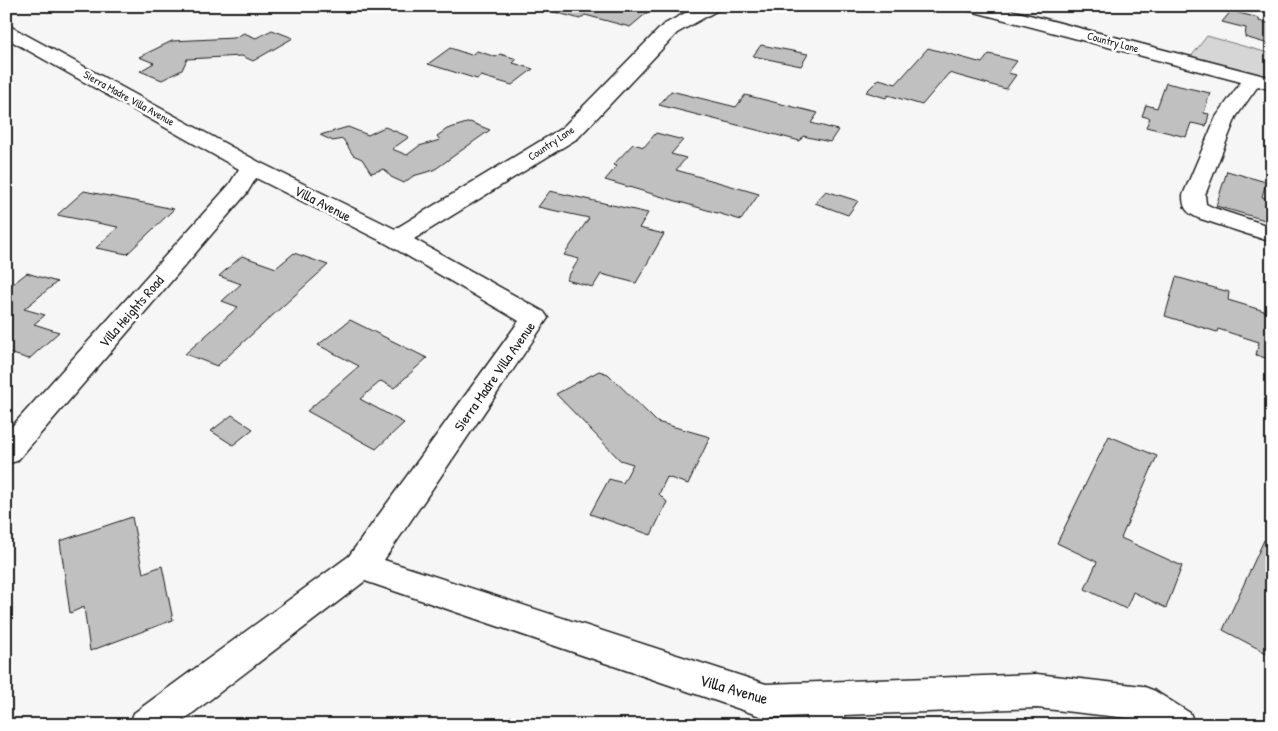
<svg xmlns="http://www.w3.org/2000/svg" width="1278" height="731" font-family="'Patrick Hand',sans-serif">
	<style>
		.green { fill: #d6d6d6; stroke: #797979 }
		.building { fill: #c0c0c0; stroke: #1c1c1c }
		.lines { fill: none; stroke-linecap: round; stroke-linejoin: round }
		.minor-casing { stroke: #1c1c1c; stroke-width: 3 }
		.minor { fill: #fff; fill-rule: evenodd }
		.labels { text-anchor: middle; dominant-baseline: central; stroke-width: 5; stroke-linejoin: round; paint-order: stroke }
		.far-street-label { font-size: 11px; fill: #1c1c1c; stroke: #fff }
		.street-label { font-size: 14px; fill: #1c1c1c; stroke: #fff }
		.near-street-label { font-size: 16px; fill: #1c1c1c; stroke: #fff }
	</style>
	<rect width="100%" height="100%" fill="#f6f6f6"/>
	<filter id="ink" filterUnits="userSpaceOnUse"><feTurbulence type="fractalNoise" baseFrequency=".02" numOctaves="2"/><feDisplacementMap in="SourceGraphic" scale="10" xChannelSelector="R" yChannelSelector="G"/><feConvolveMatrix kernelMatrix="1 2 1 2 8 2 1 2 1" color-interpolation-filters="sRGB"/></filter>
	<g filter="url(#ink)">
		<path class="green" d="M1207 36 1272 54V79L1190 58Z"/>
		<path class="building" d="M533 6H655L630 27 585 15 580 19Z
			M1231 11 1259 18V21L1272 24V45L1245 37 1246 28 1222 22Z
			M272 30 293 38 253 61 242 56 187 59 182 70 162 80 140 71 154 63 139 57 172 41 234 38 244 33 256 38Z
			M761 45 808 54 801 66 753 56Z
			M450 48 471 55 477 51 496 57 500 54 517 59 513 63 533 69 512 85 481 76 477 79 428 64Z
			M928 48 982 63 989 54 1017 61 1008 73 1016 75 1006 89 949 73 922 105 888 95 886 98 866 92 879 79 896 84Z
			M1166 83 1210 93 1204 113 1209 114 1206 126 1191 123 1186 137 1146 127 1150 118 1142 116 1146 105 1157 108Z
			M671 91 736 107 745 95 818 113 811 123 838 130 830 142 803 136 800 141 659 105Z
			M470 122 490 130 434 170 413 176 404 183 391 177 384 169 371 173 362 159 353 155 343 139 333 141 320 135 348 127 368 135 385 127 409 137 392 149 407 155 419 146 440 140 437 136 447 129Z
			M656 133 683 140 671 154 686 158 676 170 759 194 741 220 605 180 617 166 613 165 633 144 644 147Z
			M1227 171 1266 182 1262 197 1272 200V222L1216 206Z
			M84 191 174 209 127 254 96 248 118 227 57 215Z
			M550 191 648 213 639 228 664 234 636 283 601 274 593 287 566 280 579 259 564 255 589 218 538 207Z
			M826 191 858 201 848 215 815 203Z
			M294 253 328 265 217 366 185 354 238 307 222 301 241 284 219 276 242 256 276 268Z
			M27 273 57 282 24 309 45 315 34 324 59 332 29 359 6 352V289Z
			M1176 277 1229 292 1228 300 1271 313 1272 307V360L1256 355 1259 342 1218 329 1217 332 1165 316Z
			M350 320 427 358 394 388 381 381 360 399 404 423 376 449 307 411 359 366 318 345Z
			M599 371 608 374 657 422 710 437 688 484 667 477 659 494 667 502 651 535 590 514 609 479 623 483 633 464 620 460 556 394Z
			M232 415 253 429 233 445 211 431Z
			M1109 436 1157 456 1121 538 1182 566 1166 608 1133 592 1126 609 1085 589 1097 562 1057 543Z
			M132 517 143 573 162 566 173 620 90 651 84 607 70 613 60 541Z
			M1264 540 1272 544V656L1223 630Z
			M510 716 546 725H507Z"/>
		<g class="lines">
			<g class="minor-casing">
				<path id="minor" d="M698 6H721L718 10 677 33 578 138 414 239 544 312 548 318 384 560 766 684 1037 674 1142 686 1155 691 1190 713 1195 725H1144L1136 719 1037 708 844 715 845 725H808L807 716 766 718 365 581 177 725H129L134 713 349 556 519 321 387 244 256 178 247 193 17 461 6 464V433L229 185 239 169 6 38V24L259 162 395 229 562 128 663 25Z
					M964 6H995L1272 78V90L1258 86 1236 117 1205 195 1206 204 1214 208 1272 227V242L1198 218C1186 212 1183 208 1183 195L1216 117 1241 82 967 10Z"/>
			</g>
			<use href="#minor" class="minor"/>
		</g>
	</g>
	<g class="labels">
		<g class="far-street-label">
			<text transform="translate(1113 42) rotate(15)">Country Lane</text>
			<text transform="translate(129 98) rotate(29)">Sierra Madre Villa Avenue</text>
			<text transform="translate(551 143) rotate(-34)">Country Lane</text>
		</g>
		<g class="street-label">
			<text transform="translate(323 203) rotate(27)">Villa Avenue</text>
			<text transform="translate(131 311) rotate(-49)">Villa Heights Road</text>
			<text transform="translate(494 376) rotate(-55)">Sierra Madre Villa Avenue</text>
		</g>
		<g class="near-street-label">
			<text transform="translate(734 689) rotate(16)">Villa Avenue</text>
		</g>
	</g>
	<rect width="1278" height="731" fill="none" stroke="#fff" stroke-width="25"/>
	<rect x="12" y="12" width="1253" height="706" fill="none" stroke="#1c1c1c" stroke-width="2" filter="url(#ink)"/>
</svg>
